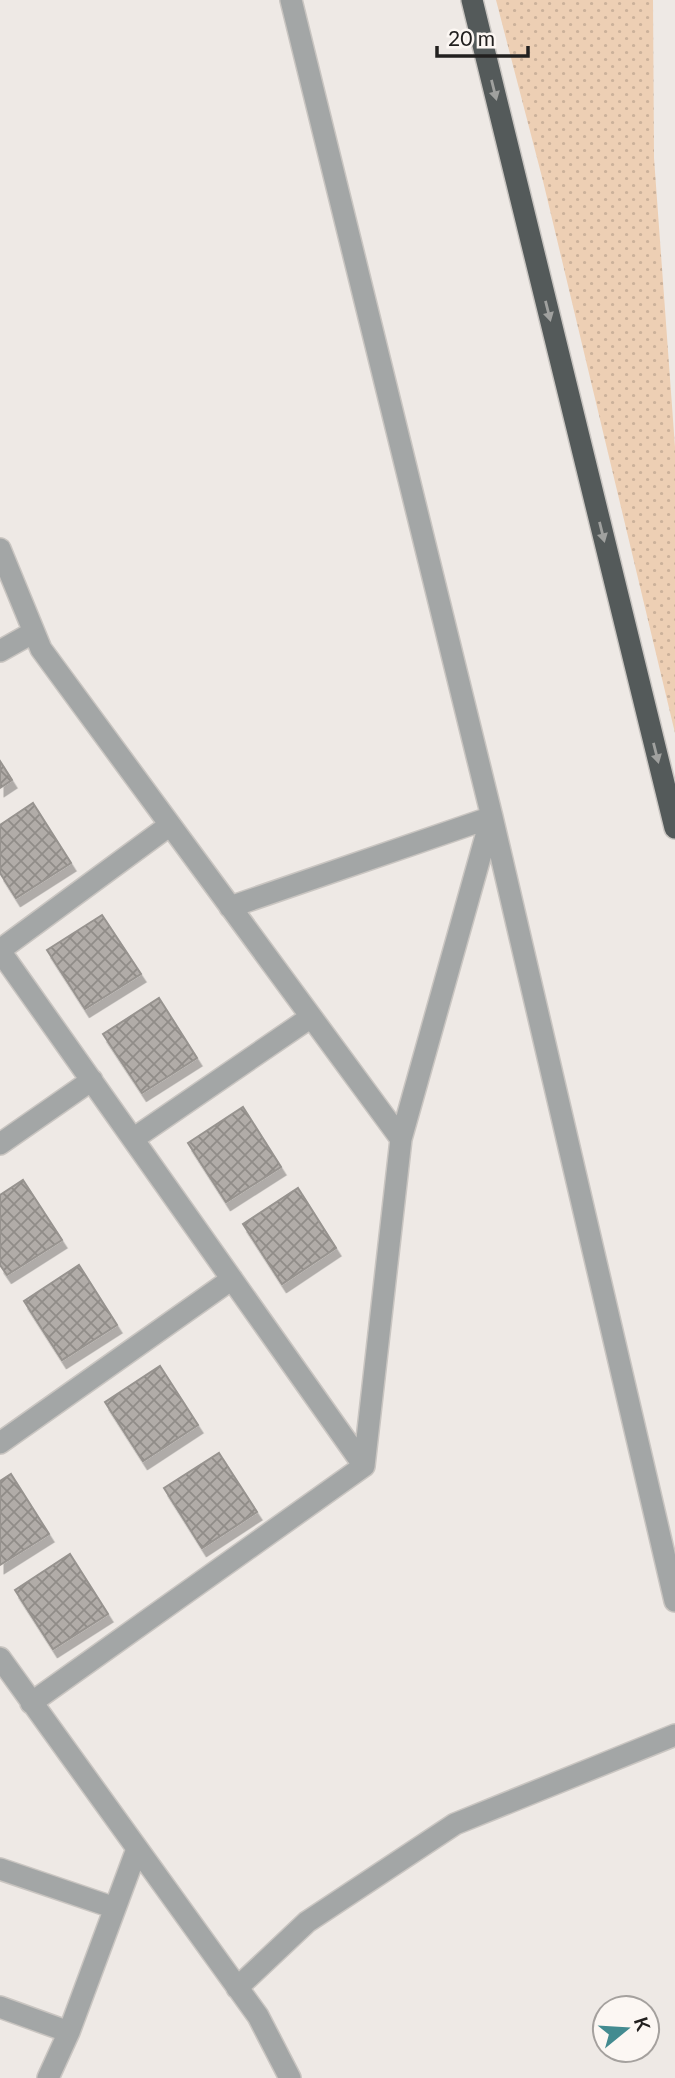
<svg xmlns="http://www.w3.org/2000/svg" width="675" height="2078" font-family="Lato,sans-serif">
	<style>
		.grass { fill: url(#grass-dots) }
		.building { fill: url(#building-cross-hatch); stroke: #97938f; stroke-width: 2; filter: url(#shadow) }
		.lines { fill: none; stroke-linecap: round; stroke-linejoin: round }
		.street-casing { stroke: #c9c5c1; stroke-width: 24 }
		.highway-casing { stroke: #c9c5c1; stroke-width: 24 }
		.street { stroke: #a3a6a6; stroke-width: 21 }
		.highway { stroke: #545a5a; stroke-width: 21 }
		.oneway { fill: #a0a19f }
	</style>
	<defs>
		<pattern id="grass-dots" width="8" height="8" patternUnits="userSpaceOnUse" patternTransform="scale(1.75)"><rect width="8" height="8" fill="#edcfb4"/><path d="M2 2h.1M6 6h.1" fill="none" stroke="#cbb19a" stroke-width="1.8" stroke-linecap="round"/></pattern>
		<pattern id="building-cross-hatch" width="8" height="8" patternUnits="userSpaceOnUse" patternTransform="scale(1.75)"><rect width="8" height="8" fill="#b1aca8"/><path d="M0 0l8 8M0 8l8-8" fill="none" stroke="#908c88"/></pattern>
		<filter id="shadow"><feDropShadow dx="4.5" dy="8" stdDeviation="0" flood-color="#0004"/></filter>
	</defs>
	<rect width="100%" height="100%" fill="#eee9e5"/>
	<path class="grass" d="M496 0H653L654 158 675 447V733L543 181Z"/>
	<path class="building" d="M0 761 12 780 0 788Z
		M33 803 71 863 16 898 0 873V825Z
		M102 915 141 974 85 1009 47 950Z
		M159 998 197 1058 142 1093 103 1034Z
		M243 1107 281 1167 226 1202 188 1143Z
		M23 1180 62 1240 7 1275 0 1265V1195Z
		M298 1188 336 1248 282 1284 243 1224Z
		M79 1265 117 1325 62 1360 24 1301Z
		M160 1366 198 1425 143 1461 105 1402Z
		M219 1453 257 1512 202 1548 164 1488Z
		M11 1474 49 1534 0 1565V1481Z
		M70 1554 108 1614 53 1649 15 1590Z"/>
	<g class="lines">
		<g class="street-casing">
			<path id="street" d="M291 0 492 817 675 1601
				M0 549 41 649 401 1139
				M0 651 34 632
				M230 907 492 817
				M0 950 170 825
				M0 951 364 1466 31 1703
				M133 1139 311 1017
				M0 1144 92 1080
				M0 1443 232 1279
				M364 1466 401 1139 491 818
				M0 1658 258 2016 290 2078
				M0 1869 115 1908
				M237 1988 307 1922 455 1824 675 1735
				M0 2007 69 2032
				M48 2078 69 2032 137 1849"/>
		</g>
		<g class="highway-casing">
			<path id="highway" d="M472 0 675 828"/>
		</g>
		<use href="#street" class="street"/>
		<use href="#highway" class="highway"/>
	</g>
	<defs><path id="oneway-solid" d="M-6-.8H1V-3.2L6.5 0L1 3.2V.8H-6Z" transform="scale(1.75)"/></defs>
	<g class="oneway">
		<use href="#oneway-solid" transform="translate(494 90) rotate(76)"/>
		<use href="#oneway-solid" transform="translate(548 311) rotate(76)"/>
		<use href="#oneway-solid" transform="translate(602 532) rotate(76)"/>
		<use href="#oneway-solid" transform="translate(656 753) rotate(76)"/>
	</g>
	<g transform="translate(626 2029) rotate(72)"><circle r="33" fill="#fcf7f3" stroke="#a5a19e" stroke-width="2"/>
	<path d="M0-5L12 26L0 18L-12 26Z" fill="#438b90"/>
	<text y="-10" font-size="19" font-weight="bold" text-anchor="middle" fill="#22201f">K</text>
	</g>
	<path d="M437 46v10h91v-10" fill="none" stroke="#22201f" stroke-width="3.5"/>
	<text x="448" y="46" font-size="21" fill="#22201f" stroke="#fcf7f3" stroke-width="5" paint-order="stroke">20 m</text>
</svg>
